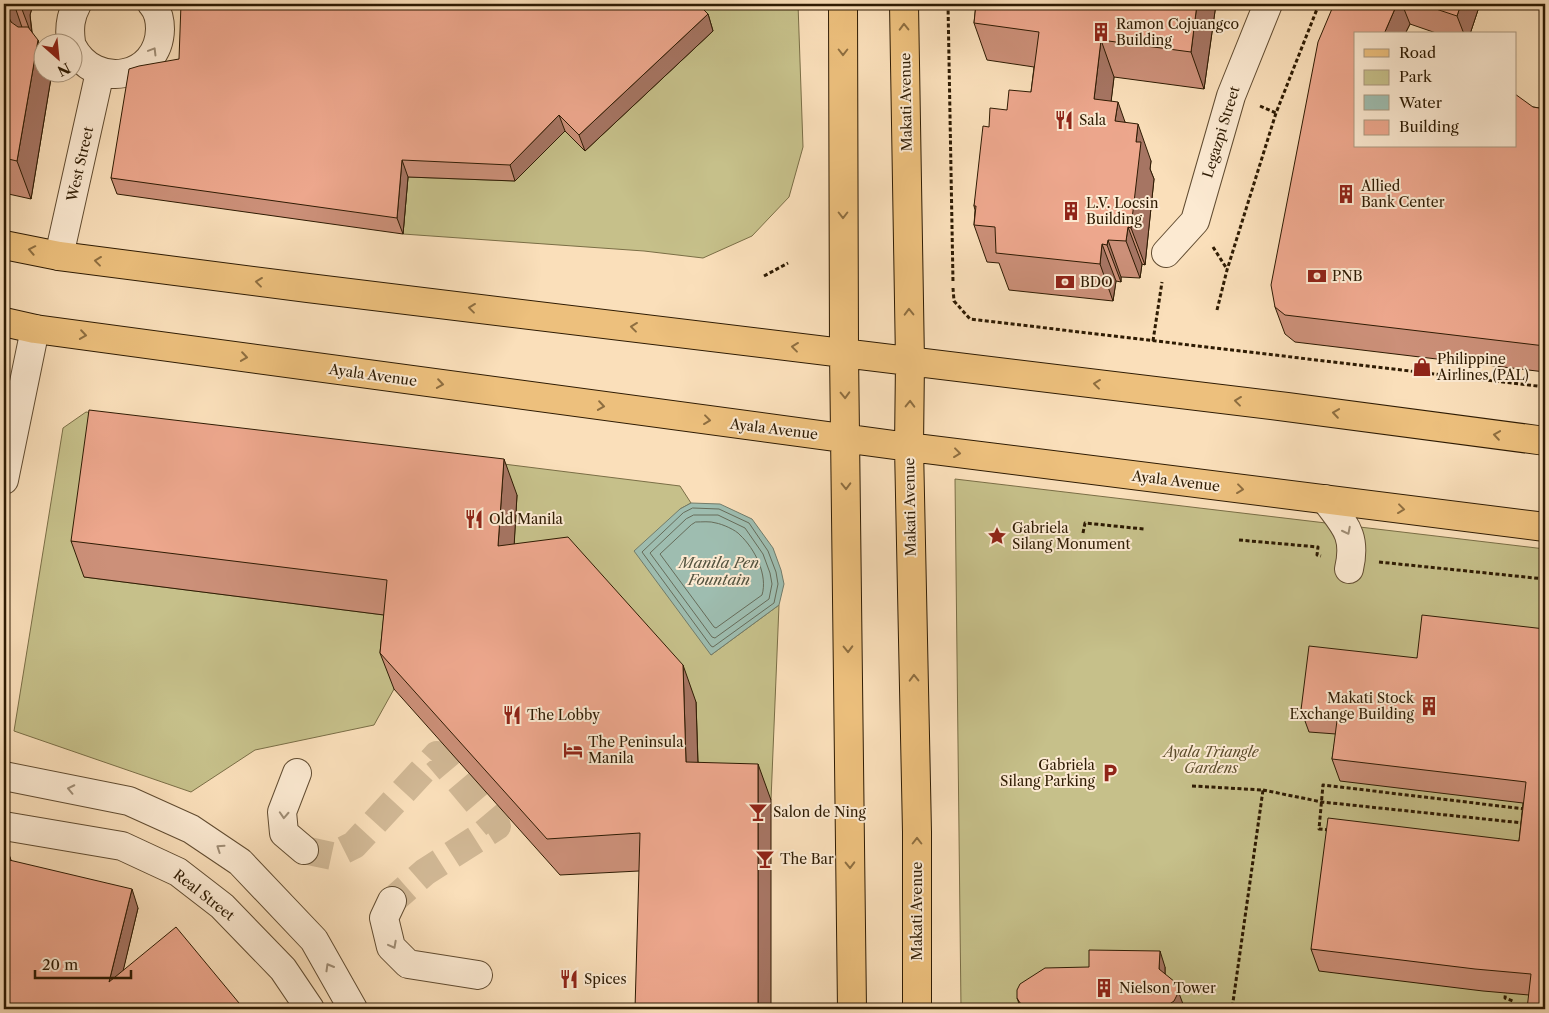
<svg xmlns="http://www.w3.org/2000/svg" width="1549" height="1013" font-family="'Libre Caslon Text',serif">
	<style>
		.green { fill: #c6c08a; stroke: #7a6e46 }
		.water { fill: #9ebdb0; stroke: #717c6b }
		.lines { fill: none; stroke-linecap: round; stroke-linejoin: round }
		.shore { stroke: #666c5a; stroke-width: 1 }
		.minor-tunnel { stroke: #d1b895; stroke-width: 28; stroke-dasharray: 28 14; stroke-linecap: butt }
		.minor-casing { stroke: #614c31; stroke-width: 30 }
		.major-casing { stroke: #2e1b03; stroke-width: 30 }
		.path { stroke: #2e1b03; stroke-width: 3; stroke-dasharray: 4 2.5; stroke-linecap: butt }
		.minor { stroke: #fcead2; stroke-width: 28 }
		.major { stroke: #edc07d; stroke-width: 28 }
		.wall { fill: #cc9079; stroke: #2e1b03 }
		.shaded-wall { fill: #a67563; stroke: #2e1b03 }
		.building { fill: #eda78d; stroke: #2e1b03 }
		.oneway { stroke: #8e6e40 }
		.oneway2 { stroke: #9f8d75 }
		.labels { text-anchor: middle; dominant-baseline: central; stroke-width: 4; stroke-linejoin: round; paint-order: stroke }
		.poi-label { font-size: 14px; fill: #2e1b03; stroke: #fcead2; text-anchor: start }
		.street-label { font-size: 14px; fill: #2e1b03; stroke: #fcead2 }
		.park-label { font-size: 14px; font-style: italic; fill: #5c4d2c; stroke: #fcead2 }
		.water-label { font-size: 15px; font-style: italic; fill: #555440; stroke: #fcead2 }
	</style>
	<rect width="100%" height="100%" fill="#fadfba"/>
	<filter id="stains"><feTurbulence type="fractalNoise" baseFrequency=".004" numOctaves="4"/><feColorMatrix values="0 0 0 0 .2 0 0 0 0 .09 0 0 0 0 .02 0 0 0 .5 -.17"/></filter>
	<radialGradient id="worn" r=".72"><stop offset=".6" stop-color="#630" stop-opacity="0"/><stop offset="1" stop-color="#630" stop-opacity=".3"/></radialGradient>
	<path class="green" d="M695 4H798L803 147 789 197 752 236 703 258 644 251 403 234 408 177 515 181 565 131 585 151Z
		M86 412 680 486 691 503 680 509 711 655 779 605 771 800 699 799 582 574 84 577 400 617 394 689 374 725 255 750 191 792 14 731 63 428Z
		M955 479 1545 549V1009H961Z"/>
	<path class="water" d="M691 503 720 504 752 519 773 548 781 570 784 584 779 605 711 655 634 551 680 509Z"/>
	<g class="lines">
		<path class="shore" d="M693 508 719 509 749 523 768 551 776 572 778 584 774 603 713 647 711 646 642 552 683 513Z
			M694 515H718L745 528 763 554 770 573 772 584 769 599 715 638 712 637 650 553 686 519Z
			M696 522C702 522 710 521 716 523 722 524 736 530 740 535 755 549 768 575 762 595L716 628 714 627 660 554 691 525Z"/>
		<path class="minor-tunnel" d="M304 850 332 856 354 845 437 755 497 826 425 872 392 901"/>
		<g class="minor-casing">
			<path id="minor" d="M71 42C69 28 70 17 77 4
				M72 46C95 91 159 79 160 29 160 20 158 11 152 4
				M1166 253 1195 221 1231 96 1268 4
				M59 256 100 72
				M4 480 35 329
				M1325 499C1344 525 1357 534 1349 569
				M297 773 282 812 284 833 304 850
				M4 776 129 801 191 829 240 862 314 940 353 1009
				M4 826 122 846 178 872 222 906 283 969 310 1009
				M392 901 384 918 391 947 408 964 478 975"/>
		</g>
		<g class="major-casing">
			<path id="major" d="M843 4 844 352 852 1009
				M904 4 910 361 909 447 917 832V1009
				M4 245 59 256 308 288 1287 407 1545 441
				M4 322 35 329 909 447 1545 527"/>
		</g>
		<path class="path" d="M948 4 953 282
			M1260 106 1276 113
			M1213 247 1227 269
			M764 276 788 263
			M953 288 954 301 970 319 1545 387
			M1217 310 1227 270 1276 113 1319 4
			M1153 341 1162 282
			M1083 533 1085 523 1144 529
			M1239 540 1318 547 1317 555 1321 556
			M1379 562 1545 579
			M1192 786 1263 790 1232 1009
			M1263 790 1322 802 1523 823
			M1329 830 1319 829 1323 785 1525 809
			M1506 989 1505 998 1513 1001V1009"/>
		<use href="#minor" class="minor"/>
		<use href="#major" class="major"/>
	</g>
	<path class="wall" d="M4 4H33L30 15 32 31 42 72H49L51 78 31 199 4 193Z
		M976 4H1216L1204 89 1114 77 1111 101 1151 161 1150 169 1154 179 1145 265 1142 264 1140 278 1121 277V282L1116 281 1113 301 1009 290 999 263 987 262 974 225 975 210 974 206 989 127 1007 110 1031 92 1034 67 987 60 974 23Z
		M1334 4H1480L1470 34H1439L1410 24 1405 34H1355V146L1533 107 1545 109V372L1295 342 1285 334 1275 307Z
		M708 14 713 31 585 151 565 131 515 181 408 177 403 234 117 194 111 178 179 59Z
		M517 495 514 544 696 702 698 762 771 800 639 871 560 875 394 689 380 653 384 615 84 577 71 541Z
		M1545 629V1009L1529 995 1483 991 1319 971 1311 949 1519 841 1523 803 1340 781 1332 759 1336 734 1309 732 1301 710 1417 658Z
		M4 848 7 849 11 861 138 908 123 970 244 1009H4Z
		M1165 967V974L1183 1004V1009H1021L1017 998Z"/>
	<path class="shaded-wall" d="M11 4H14L26 39 22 45 8 16 9 7Z
		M20 4H33L30 15 32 36Z
		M1197 4H1216L1204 89 1191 52Z
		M1397 4H1402L1410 24 1405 34H1384Z
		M1461 4H1480L1470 34H1464L1457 16Z
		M708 14 713 31 585 151 579 135Z
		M38 40 42 54V72H49L51 78 31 199 17 161Z
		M1101 40 1114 77 1107 136 1094 99Z
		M1118 102 1131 139 1115 121Z
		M559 115 565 131 515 181 510 165Z
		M1138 124 1151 161 1150 169 1154 179 1145 265 1131 228 1136 142Z
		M402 160 408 177 403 234 397 218Z
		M1128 227 1142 264 1140 278 1126 241Z
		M1108 240 1121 277V282L1107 245Z
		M1102 244 1116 281 1113 301 1100 264Z
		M504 459 517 495 512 583 498 546Z
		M683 665 696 702 699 799 686 762Z
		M758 764 771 800V1009H758Z
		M7 849 14 868 5 859Z
		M132 889 138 908 116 1001 109 982Z
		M1160 951 1165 967V985L1159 969Z
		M1177 988 1183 1004V1009H1162Z"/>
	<path class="building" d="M4 4H11L9 7 8 16 11 22 18 27H28L38 40 17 161 4 158Z
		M181 4H698L708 14 579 135 559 115 510 165 402 160 397 218 111 178 129 69 139 66 179 59Z
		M976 4H1197L1191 52 1101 40 1094 99 1118 102 1115 121 1138 124 1136 142H1141L1131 228 1128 227 1126 241 1108 240 1107 245 1102 244 1100 264 996 253 995 227 974 225 976 206H974L983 126 989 127 990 108 1007 110 1009 90 1031 92 1039 32 974 23Z
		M1334 4H1397L1384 34H1355V146H1515V94L1533 107 1545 109V346L1285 315 1275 307 1271 285 1318 42Z
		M1421 4H1461L1457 16Z
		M89 410 504 459 498 546 568 537 683 665 686 762 758 764V1009H635L640 833 547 839 380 653 387 580 71 541Z
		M1422 615 1545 629V1009H1527L1531 974 1475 969 1311 949 1328 818 1519 841 1526 782 1332 759 1338 713 1301 710 1309 646 1417 658Z
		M4 848 7 849 5 859 132 889 109 982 176 927 244 1009H20L4 1005Z
		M1089 950 1160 951 1159 969 1175 982 1177 988V995L1174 1001 1162 1009H1033L1020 1003 1017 998V990L1020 984 1045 968 1089 967Z"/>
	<defs><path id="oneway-chevron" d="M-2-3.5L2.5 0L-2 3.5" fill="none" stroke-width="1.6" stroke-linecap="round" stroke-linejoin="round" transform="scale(1.25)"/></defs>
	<g class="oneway">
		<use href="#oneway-chevron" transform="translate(904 27) rotate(-91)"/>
		<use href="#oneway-chevron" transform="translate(843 52) rotate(90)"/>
		<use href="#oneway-chevron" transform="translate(843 215) rotate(90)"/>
		<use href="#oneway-chevron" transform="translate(32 250) rotate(-169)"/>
		<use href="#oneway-chevron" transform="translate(98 261) rotate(-173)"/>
		<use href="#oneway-chevron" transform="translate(259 282) rotate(-173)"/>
		<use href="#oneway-chevron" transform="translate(472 308) rotate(-173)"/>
		<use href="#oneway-chevron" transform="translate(909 312) rotate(-91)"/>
		<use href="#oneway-chevron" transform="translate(634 327) rotate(-173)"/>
		<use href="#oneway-chevron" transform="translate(83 335) rotate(8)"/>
		<use href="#oneway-chevron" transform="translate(795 347) rotate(-173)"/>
		<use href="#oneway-chevron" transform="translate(244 357) rotate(8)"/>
		<use href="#oneway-chevron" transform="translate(440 384) rotate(8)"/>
		<use href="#oneway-chevron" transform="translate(1097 384) rotate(-173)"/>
		<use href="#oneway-chevron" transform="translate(845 395) rotate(88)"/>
		<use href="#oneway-chevron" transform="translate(1238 401) rotate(-173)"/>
		<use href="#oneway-chevron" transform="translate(910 404) rotate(-89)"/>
		<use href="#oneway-chevron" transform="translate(601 406) rotate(8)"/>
		<use href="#oneway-chevron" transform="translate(1336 413) rotate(-172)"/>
		<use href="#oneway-chevron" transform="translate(707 420) rotate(7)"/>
		<use href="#oneway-chevron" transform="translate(1497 435) rotate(-172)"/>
		<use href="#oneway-chevron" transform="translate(957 453) rotate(7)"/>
		<use href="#oneway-chevron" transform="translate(846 486) rotate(89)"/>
		<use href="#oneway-chevron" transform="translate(1240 489) rotate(7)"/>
		<use href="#oneway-chevron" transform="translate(1401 509) rotate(7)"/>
		<use href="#oneway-chevron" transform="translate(848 649) rotate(89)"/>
		<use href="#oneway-chevron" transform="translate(914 678) rotate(-91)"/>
		<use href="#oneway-chevron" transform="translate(917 841) rotate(-90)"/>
		<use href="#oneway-chevron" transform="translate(850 865) rotate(89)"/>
	</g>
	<g class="oneway2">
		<use href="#oneway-chevron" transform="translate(153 51) rotate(-59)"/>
		<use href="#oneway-chevron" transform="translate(1347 531) rotate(63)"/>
		<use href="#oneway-chevron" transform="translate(71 789) rotate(-168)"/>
		<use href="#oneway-chevron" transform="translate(284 815) rotate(93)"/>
		<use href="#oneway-chevron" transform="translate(220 848) rotate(-146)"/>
		<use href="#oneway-chevron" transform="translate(393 945) rotate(62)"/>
		<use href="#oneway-chevron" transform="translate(329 967) rotate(-120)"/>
	</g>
	<defs>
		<g id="building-bare" transform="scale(1.5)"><path d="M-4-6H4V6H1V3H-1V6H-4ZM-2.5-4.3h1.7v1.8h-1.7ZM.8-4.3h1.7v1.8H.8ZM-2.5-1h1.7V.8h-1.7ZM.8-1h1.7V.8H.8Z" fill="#8f2418" stroke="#fcead2" stroke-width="2.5" paint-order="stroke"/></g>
		<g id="restaurant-bare" transform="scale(1.5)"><path d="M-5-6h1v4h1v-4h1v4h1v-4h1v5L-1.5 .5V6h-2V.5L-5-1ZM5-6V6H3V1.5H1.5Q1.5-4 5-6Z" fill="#8f2418" stroke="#fcead2" stroke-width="2.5" paint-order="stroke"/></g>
		<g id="bank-bare" transform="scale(1.5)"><path d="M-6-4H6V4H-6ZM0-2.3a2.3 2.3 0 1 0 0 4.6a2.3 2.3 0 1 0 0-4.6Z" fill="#8f2418" stroke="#fcead2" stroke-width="2.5" paint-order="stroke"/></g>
		<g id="shop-bare" transform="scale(1.5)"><path d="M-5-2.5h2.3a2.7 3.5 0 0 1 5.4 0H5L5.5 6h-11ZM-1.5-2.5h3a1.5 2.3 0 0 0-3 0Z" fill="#8f2418" stroke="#fcead2" stroke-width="2.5" paint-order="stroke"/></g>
		<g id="sight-bare" transform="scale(1.5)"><path d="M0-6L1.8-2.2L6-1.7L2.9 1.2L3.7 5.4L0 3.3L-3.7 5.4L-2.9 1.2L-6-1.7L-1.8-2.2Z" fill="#8f2418" stroke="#fcead2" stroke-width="2.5" paint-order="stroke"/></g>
		<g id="hotel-bare" transform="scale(1.5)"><path d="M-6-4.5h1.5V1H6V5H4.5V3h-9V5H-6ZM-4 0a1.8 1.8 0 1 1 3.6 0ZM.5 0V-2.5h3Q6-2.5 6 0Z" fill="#8f2418" stroke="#fcead2" stroke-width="2.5" paint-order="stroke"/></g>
		<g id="parking-bare" transform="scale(1.5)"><path d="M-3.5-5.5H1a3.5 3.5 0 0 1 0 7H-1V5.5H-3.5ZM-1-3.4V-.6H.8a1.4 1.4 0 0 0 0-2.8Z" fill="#8f2418" stroke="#fcead2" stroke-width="2.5" paint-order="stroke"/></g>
		<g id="bar-bare" transform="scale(1.5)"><path d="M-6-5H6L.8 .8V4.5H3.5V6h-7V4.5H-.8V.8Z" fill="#8f2418" stroke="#fcead2" stroke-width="2.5" paint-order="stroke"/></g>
	</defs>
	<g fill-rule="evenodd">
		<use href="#building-bare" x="1101" y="32"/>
		<use href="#restaurant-bare" x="1064" y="120"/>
		<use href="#building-bare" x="1346" y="194"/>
		<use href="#building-bare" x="1071" y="211"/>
		<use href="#bank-bare" x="1317" y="276"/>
		<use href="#bank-bare" x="1065" y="282"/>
		<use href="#shop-bare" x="1422" y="367"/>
		<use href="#restaurant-bare" x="474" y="519"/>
		<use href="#sight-bare" x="997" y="536"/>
		<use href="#building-bare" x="1429" y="706"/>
		<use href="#restaurant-bare" x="512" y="715"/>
		<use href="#hotel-bare" x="573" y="750"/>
		<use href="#parking-bare" x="1110" y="773"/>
		<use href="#bar-bare" x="758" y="812"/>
		<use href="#bar-bare" x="765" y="859"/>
		<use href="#restaurant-bare" x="569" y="979"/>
		<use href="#building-bare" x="1104" y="988"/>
	</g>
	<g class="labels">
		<g class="poi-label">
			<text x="1116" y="24">Ramon Cojuangco<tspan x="1116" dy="16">Building</tspan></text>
			<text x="1079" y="120">Sala</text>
			<text x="1361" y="186">Allied<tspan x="1361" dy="16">Bank Center</tspan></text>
			<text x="1086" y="203">L.V. Locsin<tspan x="1086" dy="16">Building</tspan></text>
			<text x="1332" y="276">PNB</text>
			<text x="1080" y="282">BDO</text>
			<text x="1437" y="359">Philippine<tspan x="1437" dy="16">Airlines (PAL)</tspan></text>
			<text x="489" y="519">Old Manila</text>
			<text x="1012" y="528">Gabriela<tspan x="1012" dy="16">Silang Monument</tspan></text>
			<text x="1414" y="698" text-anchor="end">Makati Stock<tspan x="1414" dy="16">Exchange Building</tspan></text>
			<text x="527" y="715">The Lobby</text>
			<text x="588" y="742">The Peninsula<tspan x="588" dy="16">Manila</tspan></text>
			<text x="1095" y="765" text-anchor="end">Gabriela<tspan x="1095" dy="16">Silang Parking</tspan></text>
			<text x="773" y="812">Salon de Ning</text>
			<text x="780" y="859">The Bar</text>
			<text x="584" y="979">Spices</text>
			<text x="1119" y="988">Nielson Tower</text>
		</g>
		<g class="street-label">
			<text transform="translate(906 102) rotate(-91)">Makati Avenue</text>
			<text transform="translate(1221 132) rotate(-73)">Legazpi Street</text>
			<text transform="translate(80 164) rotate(-77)">West Street</text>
			<text transform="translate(373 375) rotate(8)">Ayala Avenue</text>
			<text transform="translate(774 429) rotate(7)">Ayala Avenue</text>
			<text transform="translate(1176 481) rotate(7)">Ayala Avenue</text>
			<text transform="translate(910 507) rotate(-91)">Makati Avenue</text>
			<text transform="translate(204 895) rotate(38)">Real Street</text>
			<text transform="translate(917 911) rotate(-90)">Makati Avenue</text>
		</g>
		<g class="park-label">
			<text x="1211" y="752">Ayala Triangle<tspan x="1211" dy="16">Gardens</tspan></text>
		</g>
		<g class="water-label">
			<text x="719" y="562">Manila Pen<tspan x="719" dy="17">Fountain</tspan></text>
		</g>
	</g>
	<rect width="1549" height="1013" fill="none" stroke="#fadfba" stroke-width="20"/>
	<rect x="5" y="5" width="1539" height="1003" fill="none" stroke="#2e1b03" stroke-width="2.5"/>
	<rect x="10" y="10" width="1529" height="993" fill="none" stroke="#2e1b03"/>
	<rect x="1354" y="32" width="162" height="115" fill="#fcead2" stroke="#aa977f"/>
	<rect x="1364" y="49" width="25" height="8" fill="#edc07d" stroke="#aa977f"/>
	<text x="1399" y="58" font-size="15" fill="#2e1b03">Road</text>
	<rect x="1364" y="70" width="25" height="15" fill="#c6c08a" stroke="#aa977f"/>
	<text x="1399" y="82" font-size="15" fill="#2e1b03">Park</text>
	<rect x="1364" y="95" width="25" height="15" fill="#9ebdb0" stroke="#aa977f"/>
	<text x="1399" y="108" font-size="15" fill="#2e1b03">Water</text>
	<rect x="1364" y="120" width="25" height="15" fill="#eda78d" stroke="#aa977f"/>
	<text x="1399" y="132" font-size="15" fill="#2e1b03">Building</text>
	<g transform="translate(58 58) rotate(153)"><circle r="24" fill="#fcead2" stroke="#aa977f"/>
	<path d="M0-4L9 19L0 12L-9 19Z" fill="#8f2418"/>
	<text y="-8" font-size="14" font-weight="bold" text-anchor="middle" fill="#2e1b03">N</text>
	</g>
	<path d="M35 970v8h96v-8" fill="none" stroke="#2e1b03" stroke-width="2.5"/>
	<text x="42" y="970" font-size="15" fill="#2e1b03" stroke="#fcead2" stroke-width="4" paint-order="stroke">20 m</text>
	<rect width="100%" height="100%" filter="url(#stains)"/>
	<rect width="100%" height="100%" fill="url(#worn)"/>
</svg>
